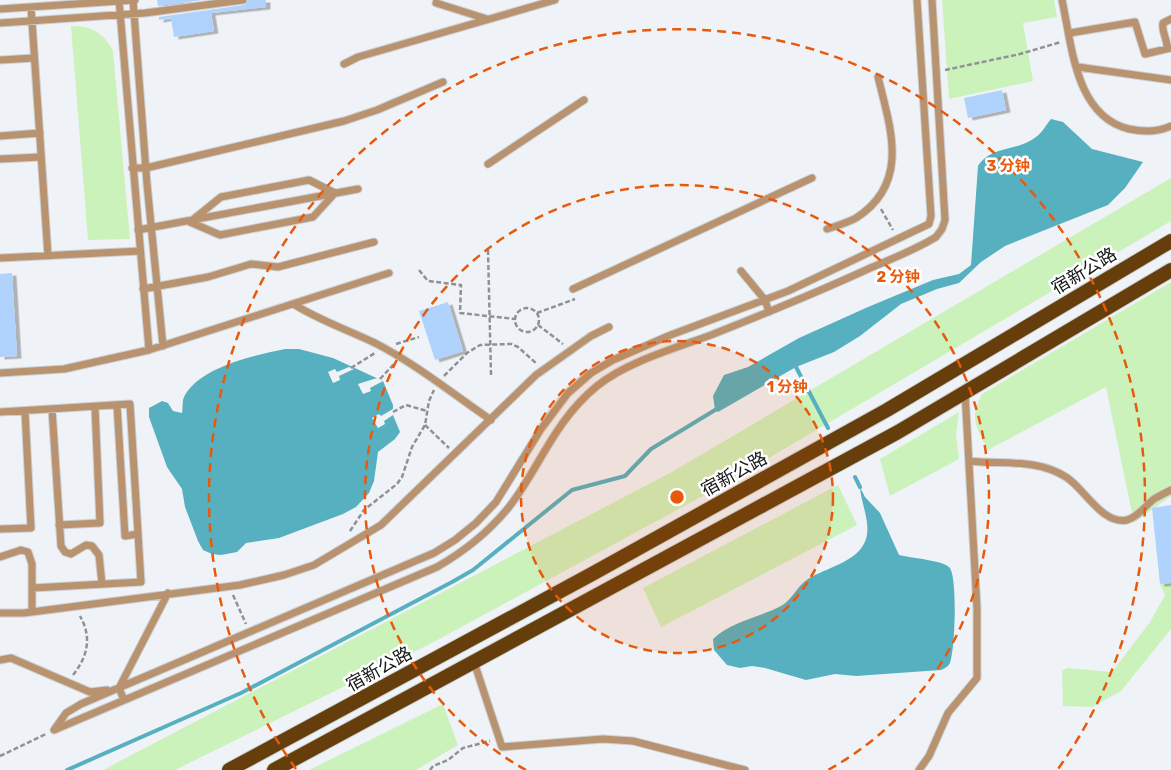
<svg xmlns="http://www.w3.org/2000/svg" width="1171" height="770" font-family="Rubik,'Noto Sans SC',sans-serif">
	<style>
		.green { fill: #ccf2bc }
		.water { fill: #57b0c0 }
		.pier { fill: #eff3f7 }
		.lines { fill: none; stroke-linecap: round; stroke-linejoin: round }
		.stream { stroke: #57b0c0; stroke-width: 4 }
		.building { fill: #b0d3fe; filter: url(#shadow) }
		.service-casing { stroke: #ccd0d3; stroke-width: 9 }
		.trunk-casing { stroke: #ccd0d3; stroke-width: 16 }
		.path { stroke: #8f9294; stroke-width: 2.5; stroke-dasharray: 5 2.5; stroke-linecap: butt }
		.service { stroke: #b9936f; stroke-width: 7 }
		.trunk { stroke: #663e0c; stroke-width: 14 }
		.ring { fill: none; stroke: #e8590c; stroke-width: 2.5; stroke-dasharray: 9 6 }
		.labels { text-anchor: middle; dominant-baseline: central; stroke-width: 5; stroke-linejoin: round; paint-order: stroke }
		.street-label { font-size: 18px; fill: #151617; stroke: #fff }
		.centre { fill: #e8590c; stroke: #fff; stroke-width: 2.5 }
		.ring-label { font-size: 15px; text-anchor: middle; font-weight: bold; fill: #e8590c; stroke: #fff; stroke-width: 5; stroke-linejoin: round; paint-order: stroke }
	</style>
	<defs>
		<filter id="shadow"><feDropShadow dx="4.5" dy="2.5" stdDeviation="0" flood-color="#0004"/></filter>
	</defs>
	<rect width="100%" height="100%" fill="#eff3f7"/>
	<path class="green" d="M942 0H1054L1057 17 1023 23 1033 81 949 99Z
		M71 26C92 26 103 32 113 51L130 239 88 240Z
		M1171 178V221L723 485 430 644 175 770H103L670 473Z
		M1171 282V496L1134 523 1106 387 988 450C976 428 969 417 982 394Z
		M959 412 956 435 959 459 890 496 880 459Z
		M838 485 857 525 661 627 643 588Z
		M1171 583V629L1121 691 1092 707 1063 706 1062 671 1067 668 1112 672 1150 622 1165 595 1160 584Z
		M443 704 458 745 416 770H309Z"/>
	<path class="water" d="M1051 119 1063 122 1092 149 1143 162 1125 188 1108 205 1005 246 981 262 959 283 937 289 901 304 860 336 834 352 796 367 718 412 715 410 713 396 724 375 748 367 799 338 868 307 933 280 959 274 971 265 978 166C992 145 1017 152 1036 137 1042 133 1046 125 1051 119Z
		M285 349H299L333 358 383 381 393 405V415L400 432 395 439 378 452 374 481 369 493 356 507 343 514 279 538 246 543 237 552 221 555 212 554 203 550 198 541 185 507 182 489 167 467 149 417V408L162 401 168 403 173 411 182 413C183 408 182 401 184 397 199 367 255 355 285 349Z
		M860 487 865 497 880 513 899 555C910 558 941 560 949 567 958 575 955 650 950 663 948 667 945 668 941 670L856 676 835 674 806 680 765 668 752 666 740 668 727 665 714 650 713 639C732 621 758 618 781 606 792 600 797 586 808 579 825 568 859 562 866 539 871 522 861 504 860 487Z"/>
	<path class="pier" d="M349 367 354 369 339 376 340 380 333 383 328 372 335 369 337 372Z
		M377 378 383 381 370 388 371 391 363 394 358 384Z
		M393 409V415L384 421 385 424 378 428 372 418 379 414 381 416Z"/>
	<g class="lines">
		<path class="stream" d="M796 367 828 428
			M855 477 860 487
			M67 770 241 693 452 582 473 570 572 490 625 476 651 449 715 410"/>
	</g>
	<path class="building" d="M157 0H203L158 6Z
		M248 0H266V7L211 13 214 31 174 37 171 18 159 20V17L244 5Z
		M1002 90 1006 110 968 118 964 98Z
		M12 273 17 356 0 357V274Z
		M448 302 463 351 435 360 419 311Z
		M1171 505V583L1160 584 1152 508Z"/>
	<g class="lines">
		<g class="service-casing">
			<path id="service" d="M119 0 149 350
				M133 0 147 184 163 346
				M917 0 931 216 929 224 788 291 668 336 613 360 591 373 568 393 541 429 496 502 476 523 455 540 434 553 81 704 66 713 54 730 437 567C465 551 488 533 509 507 540 467 554 421 597 386 627 362 675 348 711 335 764 314 816 293 868 269 891 259 915 250 936 237L942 229 945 220 932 0
				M1062 0C1072 45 1075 116 1129 129 1143 132 1158 132 1171 126
				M436 3 487 19
				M31 7 48 256
				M0 9 135 0
				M0 23 145 13 243 0
				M1070 33 1135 22 1145 54 1171 48
				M1167 49C1168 39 1161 32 1163 23L1171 19
				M0 60 34 58
				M344 64 358 57 555 0
				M1078 67 1171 80
				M0 136 40 133
				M0 159 41 157
				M488 164 584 100
				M132 168H146L344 121 377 110 443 82
				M309 180 335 193 313 217 220 235 190 222 221 197Z
				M827 229C836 226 847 223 856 218 911 183 890 127 878 77
				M138 230 358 189
				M0 258 140 251
				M741 271 765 300 769 312
				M143 289 208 277 251 264 278 267 374 242
				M573 289 812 178
				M295 305C321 321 348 330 375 343 416 364 453 394 491 420
				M0 373 64 369 149 350 389 273
				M117 405 125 536 138 534
				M52 409 61 546 65 552 71 554 86 545 92 546 99 555 102 584
				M0 412 130 404 141 582 32 588
				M969 461C1002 465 1036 458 1066 477 1084 488 1102 525 1127 520 1138 517 1145 506 1154 499 1159 496 1165 493 1171 490
				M59 525 100 523 95 407
				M0 529 31 528 25 411
				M0 557 21 550 28 552 32 564V612
				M0 613H24L240 585 284 575 314 565 381 525 536 375 591 336 609 327
				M0 660 11 658 90 692 107 690
				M474 662 502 747 603 739 633 741 745 770
				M124 700 119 688 168 593
				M919 770 929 756 948 713 977 678V608L965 392"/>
		</g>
		<g class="trunk-casing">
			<path id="trunk" d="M229 770 592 574 887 410 1171 241
				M274 770 898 432 1171 270"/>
		</g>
		<path class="path" d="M945 70 1020 54 1061 42
			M881 209 893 230
			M488 250 491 375
			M419 270 428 281 461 285 460 313 515 319
			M515 320a12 12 0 1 1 24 0a12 12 0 1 1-24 0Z
			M537 313 575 299
			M538 325 563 344
			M396 344 419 337
			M351 368 375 353
			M444 376 467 353 480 345 511 344 518 347 537 364
			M380 379 394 364
			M393 412 406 405 427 411
			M425 425 449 448
			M350 531 364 510 397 484 402 477 412 447 425 425 429 401 434 390
			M233 595 246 624
			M73 675C88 656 92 637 80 616
			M0 756 46 734
			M430 770 433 766 448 760 463 748 490 741"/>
		<use href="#service" class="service"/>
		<use href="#trunk" class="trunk"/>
	</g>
	<circle cx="677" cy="497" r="156" fill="#e8590c" fill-opacity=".12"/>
	<g class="ring">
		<circle cx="677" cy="497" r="156"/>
		<path d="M526 770A312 312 0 1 1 828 770"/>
		<path d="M296 769A468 468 0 1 1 1058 769"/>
	</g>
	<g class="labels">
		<g class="street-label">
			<text transform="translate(1084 271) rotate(-31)">宿新公路</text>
			<text transform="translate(734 474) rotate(-29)">宿新公路</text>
			<text transform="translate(379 669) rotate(-29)">宿新公路</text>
		</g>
	</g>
	<circle cx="677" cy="497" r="8" class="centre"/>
	<g class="ring-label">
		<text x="1008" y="171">3 分钟</text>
		<text x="898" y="282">2 分钟</text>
		<text x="787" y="392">1 分钟</text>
	</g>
</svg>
